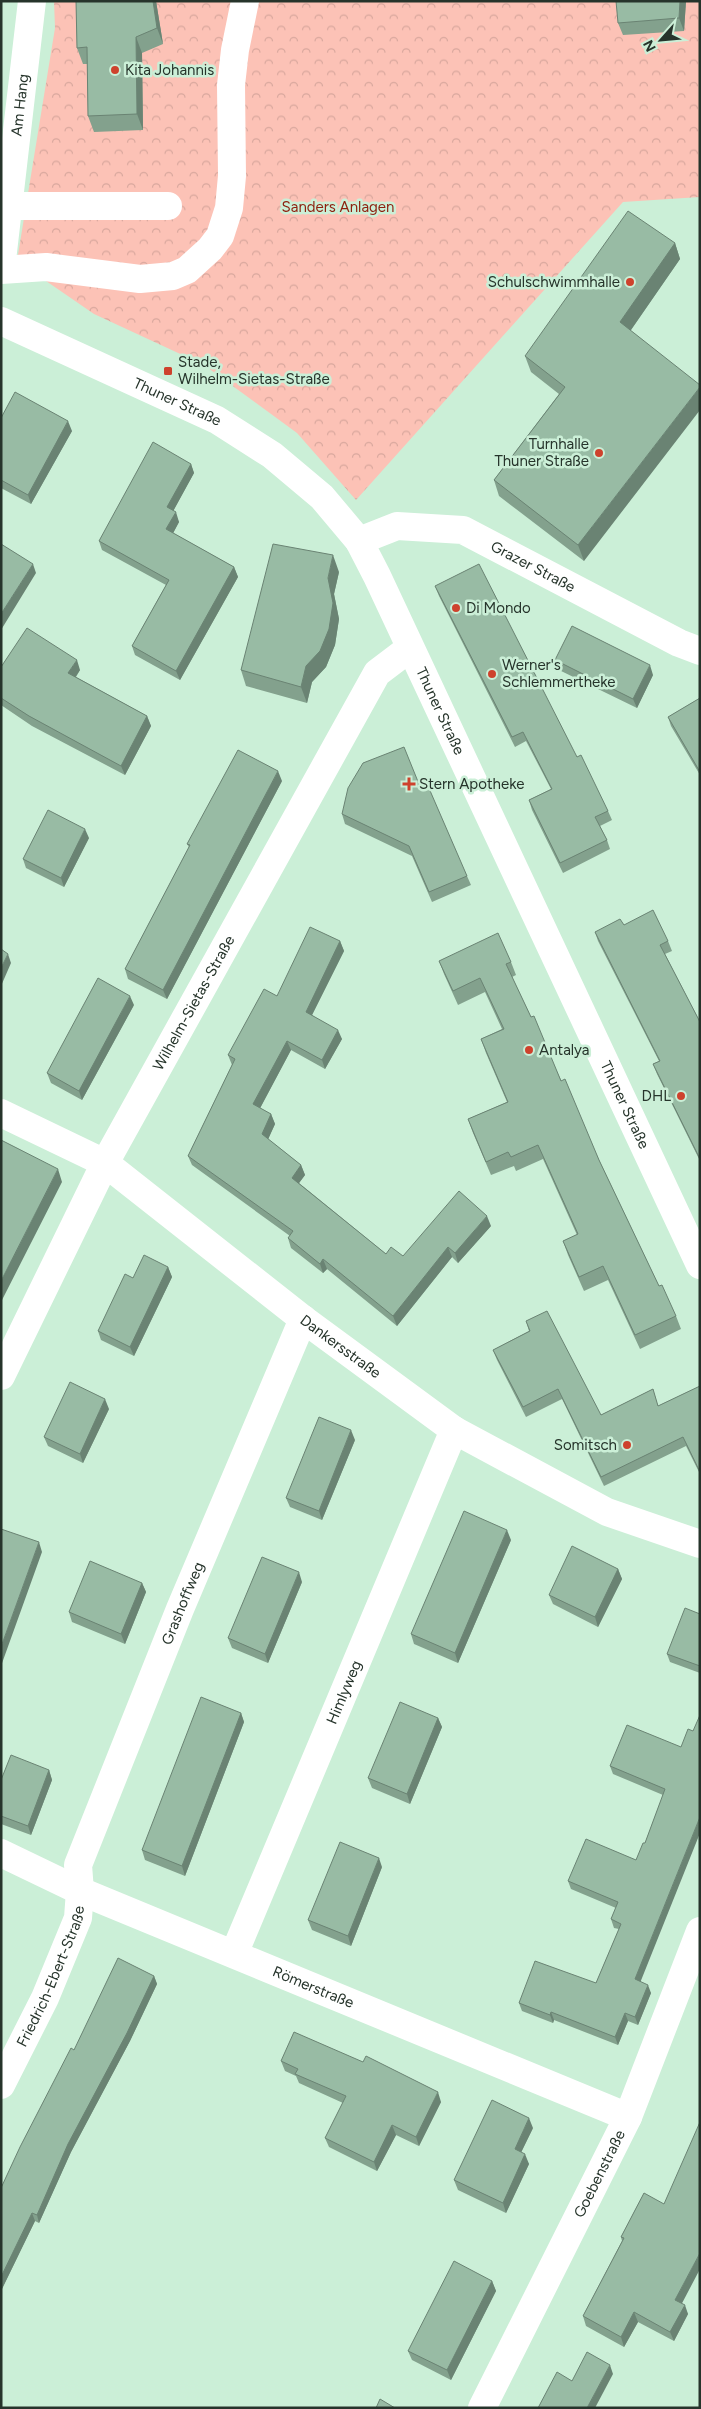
<svg xmlns="http://www.w3.org/2000/svg" width="701" height="2409" font-family="Figtree,sans-serif">
	<style>
		.forest { fill: url(#forest-crowns) }
		.lines { fill: none; stroke-linecap: round; stroke-linejoin: round }
		.minor { stroke: #fff; stroke-width: 28 }
		.wall { fill: #83a18d }
		.shaded-wall { fill: #6a8373 }
		.building { fill: #98bba4; stroke: #6a8373 }
		.poi-dot { fill: #ce422d; stroke: #cbefd7; stroke-width: 2 }
		.labels { text-anchor: middle; dominant-baseline: central; stroke-width: 5; stroke-linejoin: round; paint-order: stroke }
		.poi-label { font-size: 15px; fill: #26342b; stroke: #cbefd7; text-anchor: start }
		.street-label { font-size: 15px; fill: #26342b; stroke: #cbefd7 }
		.park-label { font-size: 15px; fill: #8d1f0e; stroke: #cbefd7 }
	</style>
	<defs>
		<pattern id="forest-crowns" width="20" height="18" patternUnits="userSpaceOnUse" patternTransform="scale(1.25)"><rect width="20" height="18" fill="#fcc2b6"/><path d="M2 6a3 3 0 1 1 6 0M12 15a3 3 0 1 1 6 0" fill="none" stroke="#d8a79d"/></pattern>
	</defs>
	<rect width="100%" height="100%" fill="#cbefd7"/>
	<path class="forest" d="M54 1H700V197L623 202 356 500 297 433 204 365 94 314 17 261 55 28Z"/>
	<g class="lines">
		<g class="minor">
			<path d="M8 206H168"/>
			<path id="s1" d="M1 269 32 1"/>
			<path d="M1 270 46 267 140 279 173 276 187 270 210 249 220 236 229 208 232 176 231 85 235 50 245 1"/>
			<path id="s2" d="M1 321 217 420 272 455 322 497 359 541 377 576 700 1265"/>
			<path id="s3" d="M359 541 397 526 463 530 679 643 700 651"/>
			<path id="s4" d="M1 1113 105 1163 303 1319 454 1430 607 1512 700 1544"/>
			<path id="s5" d="M1 1376 105 1163 377 673 410 648"/>
			<path id="s6" d="M1 1853 80 1891 628 2117"/>
			<path id="s7" d="M234 1954 454 1430"/>
			<path id="s8" d="M1 2085 45 1998 78 1918 80 1891 78 1865 180 1609 303 1319"/>
			<path id="s9" d="M482 2408 628 2117 700 1931"/>
		</g>
	</g>
	<path class="wall" d="M76 1H156L163 44 142 53 143 130 94 132 88 116 87 64H83L77 48Z
		M686 1 684 31 623 35 618 23Z
		M675 243 680 259 631 330 584 561 499 496 494 480 559 394 531 372 525 356Z
		M1 418 72 431 31 504 1 488Z
		M191 464 194 473 173 511 179 522 173 533 234 567 238 577 180 680 135 655 132 646 166 585 102 550 99 541Z
		M339 572 334 594 339 619 335 645 326 667 312 682 307 703 246 686 241 670Z
		M435 586 577 757 608 811 612 820 600 826 607 840 610 849 563 873 532 810 529 800 551 789 526 741 515 747 439 596Z
		M555 660 653 675 637 708 559 670Z
		M1 667 80 670 76 677 147 716 151 726 125 775 32 726 1 705Z
		M700 698V775L671 726 668 717Z
		M282 781 167 999 128 979 125 969 189 847 187 844Z
		M421 789 467 876 471 885 432 902 412 856 345 824 342 814Z
		M89 838 64 887 26 868 23 859Z
		M624 925 668 941 672 951 665 954 700 1022V1161L657 1074 653 1064 659 1061 598 941 595 932Z
		M340 941 344 951 312 1015 342 1039 325 1069 291 1050 260 1108 271 1114 275 1124 268 1139 301 1165 305 1175 299 1183 386 1254 403 1256 491 1226 458 1263 452 1257 397 1326 327 1269 323 1273 291 1248 288 1238 290 1236 192 1165 188 1156 232 1065 228 1055 277 996Z
		M439 961 511 962 516 975 512 977 659 1286 676 1316 681 1329 640 1349 608 1280 584 1291 568 1255 563 1241 577 1235 543 1159 516 1171 514 1166 491 1175 473 1133 468 1119 507 1102 486 1053 481 1039 502 1029 485 992 458 1005 444 974Z
		M134 1005 82 1100 51 1083 47 1073Z
		M168 1267 172 1277 134 1356 101 1340 98 1331 133 1278Z
		M526 1321 601 1415 653 1389 658 1406 700 1386V1474L686 1446 604 1486 562 1399 526 1417 497 1360 493 1350 529 1331Z
		M109 1409 83 1463 48 1446 44 1437Z
		M355 1440 322 1520 290 1507 286 1498Z
		M511 1540 458 1663 414 1644 411 1634Z
		M618 1569 622 1579 598 1627 553 1604 549 1595Z
		M302 1582 268 1663 232 1648 228 1638Z
		M142 1583 146 1592 125 1644 72 1622 69 1612Z
		M700 1614V1673L670 1662 667 1654Z
		M241 1713 244 1722 185 1876 145 1860 142 1850Z
		M438 1718 442 1727 410 1804 372 1788 368 1778Z
		M681 1747 640 1982 651 1993 638 2025 628 2021 618 2045 554 2020 553 2023 522 2011 519 2003 596 1983 619 1929 614 1928 611 1919 616 1908 571 1889 568 1881 636 1860 645 1843 663 1795 613 1774 610 1766Z
		M49 1770 52 1780 31 1835 1 1824V1780Z
		M382 1867 351 1946 312 1930 308 1920Z
		M154 1976 157 1984 130 2041 71 2152 39 2223 35 2221 1 2291V2188L74 2050Z
		M281 2061 441 2102 419 2146 396 2135 377 2171 329 2147 325 2138 343 2103 299 2083 296 2076 285 2071Z
		M533 2128 521 2152 529 2164 506 2213 458 2190 454 2180Z
		M644 2193 682 2303 688 2314 674 2341 638 2322 624 2347 586 2326 583 2316 622 2241 621 2237Z
		M492 2281 496 2291 451 2380 412 2360 408 2351Z"/>
	<path class="shaded-wall" d="M153 1H156L163 44 157 28Z
		M680 1H686L684 31 679 18Z
		M136 37 142 53 143 130 137 114Z
		M675 243 680 259 626 337 620 322Z
		M700 387V410L584 561 578 545Z
		M68 421 72 431 31 504 28 495Z
		M191 464 194 473 170 517 167 507Z
		M176 512 179 522 170 539 166 529Z
		M333 555 339 572 334 594 339 619 335 645 326 667 312 682 307 703 301 687 328 578Z
		M33 564 36 573 1 630V614Z
		M234 567 238 577 180 680 176 671Z
		M77 660 80 670 72 682 68 673Z
		M650 665 653 675 637 708 633 699Z
		M147 716 151 726 125 775 121 766Z
		M278 771 282 781 167 999 163 990Z
		M85 829 89 838 64 887 61 878Z
		M340 941 344 951 309 1021 306 1012Z
		M8 954 11 963 1 986V968Z
		M130 996 134 1005 82 1100 79 1091Z
		M338 1030 342 1039 325 1069 322 1060Z
		M287 1041 291 1050 257 1114 253 1104Z
		M271 1114 275 1124 266 1144 262 1134Z
		M301 1165 305 1175 296 1187 292 1178Z
		M58 1169 62 1182 1 1302V1281Z
		M487 1216 491 1226 458 1263 455 1253Z
		M448 1247 452 1257 397 1326 393 1316Z
		M323 1259 327 1269 323 1273 320 1264Z
		M168 1267 172 1277 134 1356 130 1347Z
		M105 1399 109 1409 83 1463 80 1454Z
		M351 1430 355 1440 322 1520 319 1511Z
		M507 1530 511 1540 458 1663 455 1653Z
		M39 1542 42 1552 1 1666V1647Z
		M618 1569 622 1579 598 1627 595 1617Z
		M299 1572 302 1582 268 1663 265 1654Z
		M142 1583 146 1592 125 1644 121 1634Z
		M241 1713 244 1722 185 1876 182 1866Z
		M438 1718 442 1727 410 1804 407 1794Z
		M49 1770 52 1780 31 1835 28 1826Z
		M700 1817V1833L638 1988 635 1979Z
		M379 1858 382 1867 351 1946 348 1936Z
		M154 1976 157 1984 130 2041 71 2152 39 2223 37 2215 68 2144Z
		M648 1985 651 1993 638 2025 635 2017Z
		M551 2012 554 2020 553 2023 550 2015Z
		M625 2013 628 2021 618 2045 615 2037Z
		M438 2092 441 2102 419 2146 416 2137Z
		M529 2118 533 2128 518 2159 515 2149Z
		M392 2125 396 2135 377 2171 374 2162Z
		M525 2154 529 2164 506 2213 503 2203Z
		M32 2213 35 2221 1 2291V2277Z
		M700 2253V2269L679 2309 675 2300Z
		M492 2281 496 2291 451 2380 447 2370Z
		M685 2305 688 2314 674 2341 670 2332Z
		M634 2312 638 2322 624 2347 621 2337Z
		M610 2365 613 2374 595 2408H587Z"/>
	<path class="building" d="M76 1H153L157 28 136 37 137 114 88 116 87 47 77 48Z
		M616 1H680L679 18 618 23Z
		M628 211 675 243 620 322 700 385V387L578 545 494 480 565 387 525 356Z
		M15 392 68 421 28 495 1 480V418Z
		M153 442 191 464 167 507 176 512 166 529 234 567 176 671 132 646 169 580 99 541Z
		M1 544 33 564 1 614Z
		M273 544 333 555 328 578 333 603 329 629 320 651 306 666 301 687 241 670Z
		M479 564 577 757 581 755 608 811 595 817 607 840 560 863 529 800 552 789 523 732 512 737 435 586Z
		M572 626 650 665 633 699 555 660Z
		M27 628 77 660 68 673 147 716 121 766 29 716 1 698V667Z
		M700 698V772L668 717Z
		M404 747 421 789 428 786 467 876 429 892 409 846 342 814 348 788 363 763Z
		M238 750 278 771 163 990 125 969 190 845 187 844Z
		M48 810 85 829 61 878 23 859Z
		M653 910 668 941 660 945 700 1022V1159L653 1064 660 1061 595 932 620 919 624 925Z
		M310 927 340 941 306 1012 338 1030 322 1060 287 1041 253 1104 271 1114 262 1134 301 1165 292 1178 386 1254 391 1247 403 1256 459 1191 487 1216 455 1253 448 1247 393 1316 323 1259 320 1264 288 1238 293 1231 188 1156 235 1059 228 1055 264 989 277 996Z
		M498 933 511 962 506 964 531 1017 534 1016 561 1081 565 1079 599 1160 659 1286 662 1285 676 1316 635 1335 603 1266 579 1277 563 1241 578 1234 538 1145 511 1157 508 1152 486 1162 468 1119 508 1102 481 1039 504 1029 480 978 453 991 439 961Z
		M1 949 8 954 1 968Z
		M98 978 130 996 79 1091 47 1073Z
		M1 1140 58 1169 1 1281Z
		M144 1255 168 1267 130 1347 98 1331 125 1274 133 1278Z
		M547 1311 601 1415 653 1389 658 1406 700 1386V1472L683 1437 601 1477 558 1389 523 1407 493 1350 530 1331 526 1321Z
		M70 1382 105 1399 80 1454 44 1437Z
		M319 1417 351 1430 319 1511 286 1498Z
		M464 1511 507 1530 455 1653 411 1634Z
		M1 1529 39 1542 1 1647Z
		M572 1546 618 1569 595 1617 549 1595Z
		M262 1557 299 1572 265 1654 228 1638Z
		M90 1561 142 1583 121 1634 69 1612Z
		M685 1608 700 1614V1666L667 1654Z
		M201 1697 241 1713 182 1866 142 1850Z
		M400 1702 438 1718 407 1794 368 1778Z
		M700 1715V1817L635 1979 648 1985 635 2017 625 2013 615 2037 551 2012 550 2015 519 2003 535 1961 596 1983 621 1924 611 1919 618 1902 568 1881 586 1839 636 1860 643 1843H645L665 1789 610 1766 627 1725 681 1747 688 1729 693 1731Z
		M11 1755 49 1770 28 1826 1 1816V1780Z
		M340 1842 379 1858 348 1936 308 1920Z
		M118 1958 154 1976 127 2033 68 2144 37 2215 32 2213 1 2277V2188L20 2147 71 2048 74 2050Z
		M294 2032 363 2062 366 2056 438 2092 416 2137 392 2125 374 2162 325 2138 346 2096 295 2074 298 2069 281 2061Z
		M492 2100 529 2118 515 2149 525 2154 503 2203 454 2180Z
		M700 2122V2253L675 2300 685 2305 670 2332 634 2312 621 2337 583 2316 624 2238 621 2237 644 2193 664 2204Z
		M454 2261 492 2281 447 2370 408 2351Z
		M587 2352 610 2365 587 2408H538L557 2372 572 2381Z
		M380 2399 395 2408H376Z"/>
	<g class="poi-dot">
		<circle cx="115" cy="70" r="5"/>
		<circle cx="630" cy="282" r="5"/>
		<rect x="163" y="366" width="10" height="10" rx="2.5"/>
		<circle cx="599" cy="453" r="5"/>
		<circle cx="456" cy="608" r="5"/>
		<circle cx="492" cy="674" r="5"/>
		<path d="M406.5 776.5h5v5h5v5h-5v5h-5v-5h-5v-5h5z"/>
		<circle cx="529" cy="1050" r="5"/>
		<circle cx="681" cy="1096" r="5"/>
		<circle cx="627" cy="1445" r="5"/>
	</g>
	<g class="labels">
		<g class="poi-label">
			<text x="125" y="70">Kita Johannis</text>
			<text x="620" y="282" text-anchor="end">Schulschwimmhalle</text>
			<text x="178" y="362">Stade,<tspan x="178" dy="17">Wilhelm-Sietas-Straße</tspan></text>
			<text x="589" y="444" text-anchor="end">Turnhalle<tspan x="589" dy="17">Thuner Straße</tspan></text>
			<text x="466" y="608">Di Mondo</text>
			<text x="502" y="665">Werner's<tspan x="502" dy="17">Schlemmertheke</tspan></text>
			<text x="419" y="784">Stern Apotheke</text>
			<text x="539" y="1050">Antalya</text>
			<text x="671" y="1096" text-anchor="end">DHL</text>
			<text x="617" y="1445" text-anchor="end">Somitsch</text>
		</g>
		<g class="street-label">
			<text stroke="none"><textPath href="#s1" startOffset="165">Am Hang</textPath></text>
			<text stroke="none"><textPath href="#s2" startOffset="194">Thuner Straße</textPath></text>
			<text stroke="none"><textPath href="#s3" startOffset="186">Grazer Straße</textPath></text>
			<text stroke="none"><textPath href="#s2" startOffset="614">Thuner Straße</textPath></text>
			<text stroke="none"><textPath href="#s5" startOffset="420">Wilhelm-Sietas-Straße</textPath></text>
			<text stroke="none"><textPath href="#s2" startOffset="1049">Thuner Straße</textPath></text>
			<text stroke="none"><textPath href="#s4" startOffset="414">Dankersstraße</textPath></text>
			<text stroke="none"><textPath href="#s8" startOffset="519">Grashoffweg</textPath></text>
			<text stroke="none"><textPath href="#s7" startOffset="284">Himlyweg</textPath></text>
			<text stroke="none"><textPath href="#s8" startOffset="120">Friedrich-Ebert-Straße</textPath></text>
			<text stroke="none"><textPath href="#s6" startOffset="340">Römerstraße</textPath></text>
			<text stroke="none"><textPath href="#s9" startOffset="262">Goebenstraße</textPath></text>
		</g>
		<g class="park-label">
			<text x="338" y="207">Sanders Anlagen</text>
		</g>
	</g>
	<rect width="701" height="2409" fill="none" stroke="#26342b" stroke-width="5"/>
	<g transform="translate(661 40) rotate(243)" stroke="#cbefd7" stroke-width="4" paint-order="stroke">
	<path d="M0-4L9 19L0 12L-9 19Z" fill="#26342b"/>
	<text y="-8" font-size="14" font-weight="bold" text-anchor="middle" fill="#26342b">N</text>
	</g>
</svg>
